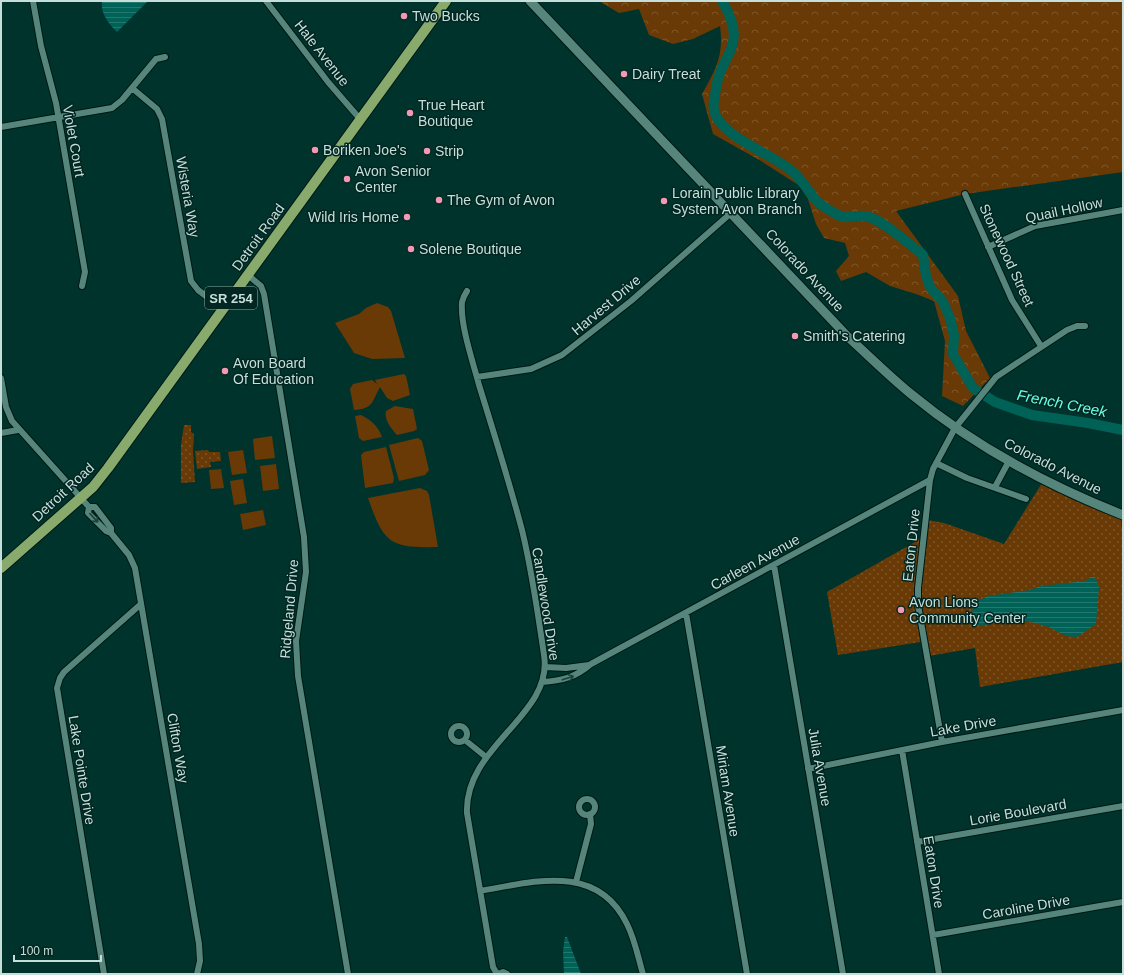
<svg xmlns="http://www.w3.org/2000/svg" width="1124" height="975" font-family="Helvetica,sans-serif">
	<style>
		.grass { fill: #693a06 }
		.forest { fill: url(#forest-crowns) }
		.park { fill: url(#park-dots) }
		.water { fill: url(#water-rules) }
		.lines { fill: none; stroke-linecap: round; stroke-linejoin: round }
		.river { stroke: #006156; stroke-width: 10 }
		.street-casing { stroke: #011814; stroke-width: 8 }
		.secondary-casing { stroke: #011814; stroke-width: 11 }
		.primary-casing { stroke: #011814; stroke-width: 12 }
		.street { stroke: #56857c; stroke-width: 6 }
		.secondary { stroke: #56857c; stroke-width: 9 }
		.primary { stroke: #88aa6c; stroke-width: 10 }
		.oneway { stroke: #1b433d }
		.poi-dot { fill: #f19ab3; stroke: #022722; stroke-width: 1.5 }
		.labels { text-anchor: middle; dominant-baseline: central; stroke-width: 3; stroke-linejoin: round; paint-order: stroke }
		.shield { fill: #022722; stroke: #8ca8a3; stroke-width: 1 }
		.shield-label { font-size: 13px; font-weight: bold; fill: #c7dfda }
		.poi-label { font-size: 14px; fill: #c7dfda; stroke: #022722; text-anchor: start }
		.street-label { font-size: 14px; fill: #c7dfda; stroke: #022722 }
		.water-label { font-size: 15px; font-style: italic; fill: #6afde5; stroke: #022722 }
	</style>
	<defs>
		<pattern id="forest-crowns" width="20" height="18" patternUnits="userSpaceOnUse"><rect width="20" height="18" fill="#693a06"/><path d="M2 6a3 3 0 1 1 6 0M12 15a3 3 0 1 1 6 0" fill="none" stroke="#7d562a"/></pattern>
		<pattern id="park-dots" width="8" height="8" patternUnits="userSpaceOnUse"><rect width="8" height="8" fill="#693a06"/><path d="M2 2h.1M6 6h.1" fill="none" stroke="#7d562a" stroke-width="1.8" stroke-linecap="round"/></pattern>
		<pattern id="water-rules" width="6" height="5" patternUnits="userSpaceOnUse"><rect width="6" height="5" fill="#006156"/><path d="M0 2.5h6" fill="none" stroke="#24776e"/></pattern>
	</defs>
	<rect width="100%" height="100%" fill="#00332c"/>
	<path class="grass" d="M377 303 388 307 391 311 405 358 372 359 354 353 335 323 359 314 366 308Z
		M404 374 406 376 410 395 393 401 387 398 380 387C372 402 373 409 354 410L350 389 353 384 372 380 377 384 375 380Z
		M395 406 413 409 417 429 414 431 397 435C391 428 384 420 386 411Z
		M361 415C371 420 378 426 382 437L363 441 359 438 355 416Z
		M272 436 275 458 255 460 253 439Z
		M418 438 422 441 429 470 425 475 399 481 389 445Z
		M386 447 394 478 393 483 365 488 361 455 364 452Z
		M243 450 247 473 232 475 228 452Z
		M276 464 279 489 263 491 260 466Z
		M221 469 224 488 211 489 209 470Z
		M243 479 247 503 234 505 230 481Z
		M420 488 427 491 429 495 438 547C390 548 384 544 368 498Z
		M263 510 266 525 243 530 240 514Z"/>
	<path class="forest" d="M599 1H1123V172L965 194 896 211 958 296 966 331 990 378 963 406 942 396 945 341 934 301 916 294 890 286 866 272 841 281 836 271 849 256 845 243 824 238 816 224 808 199 800 186 761 161 713 134 702 94C716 69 724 55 720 26L693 39 673 44 649 35 639 9 619 13Z"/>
	<path class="park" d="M184 425H191V432L194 434 193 451 195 482 181 483V445Z
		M208 450 209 452H220L221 461 210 462 211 467 197 469 195 451Z
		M1042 483 1121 518 1123 540V662L980 687 975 648 929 656 927 641 838 655 827 592 915 542 927 532 928 520 944 523 1004 544Z"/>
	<path class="water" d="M102 1H148L117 32C109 24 100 13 102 1Z
		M1092 577H1095L1099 587 1096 624 1077 637 1066 636 1049 627 1027 621 982 625H977C971 619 971 610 975 602L988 596 1030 590 1041 586 1085 581Z
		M565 937H567L581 974H564L563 951Z"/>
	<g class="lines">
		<path class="river" d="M722 1C751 49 718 53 715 95 714 99 713 105 714 110 719 137 774 154 793 172 803 181 808 191 816 200 821 206 830 210 836 214 849 221 854 214 866 216 882 219 910 245 923 255L926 276 930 287 943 302 950 318 954 335 953 354 973 388 995 402 1032 415 1088 423 1123 430"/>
		<g class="street-casing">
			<path id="street" d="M33 1 41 46 56 103 85 272 82 286
				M266 1 328 82 360 119
				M132 88 157 109 162 119 191 281 198 290 223 309
				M1 127 112 108 122 100 156 59 165 57
				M965 194 1012 300 1041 346
				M988 247 1035 226 1123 210
				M248 275 261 286 264 294 304 537 306 572 296 641 298 676 348 974
				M467 291C465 294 463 298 462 302 460 325 473 362 479 385 494 433 509 481 522 530 532 571 538 614 544 655 554 715 464 746 467 813L493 967 497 974
				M477 377 531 369 562 355 631 301 731 213
				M1 378 6 407 12 421 89 507
				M1 433 18 430
				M936 463 967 478 1026 499
				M995 487 1009 461
				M111 533 106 531 88 513 89 507H95L111 528V533L129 555 135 568 199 944 200 961 197 974
				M774 565 843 974
				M686 613 747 974
				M545 667 566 668 589 665
				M542 682C562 681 576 677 591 664L930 480
				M451 734a8 8 0 1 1 16 0a8 8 0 1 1-16 0Z
				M465 740 486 757
				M942 742 918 605V588L930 480 933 469 955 428 996 377 1067 330 1077 326H1085
				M902 750 939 974
				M808 769 942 742 1123 710
				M579 807a8 8 0 1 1 16 0a8 8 0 1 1-16 0Z
				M917 842 1123 806
				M576 882 591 824 590 814
				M480 891C533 882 597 862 627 924 635 940 638 957 643 974
				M933 935 1123 902
				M104 974 57 688 60 678 64 672 141 604
				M498 974 503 972 507 974"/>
		</g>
		<g class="secondary-casing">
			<path id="secondary" d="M530 1 848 337C869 356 889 376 911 394 974 446 1047 485 1123 515"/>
		</g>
		<g class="primary-casing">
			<path id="primary" d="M1 568 93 487 108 468 446 1"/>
		</g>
		<use href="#street" class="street"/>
		<use href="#secondary" class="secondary"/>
		<use href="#primary" class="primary"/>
	</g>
	<defs><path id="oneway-shaft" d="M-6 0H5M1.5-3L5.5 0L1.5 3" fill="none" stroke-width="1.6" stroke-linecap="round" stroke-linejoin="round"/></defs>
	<g class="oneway">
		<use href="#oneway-shaft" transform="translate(94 518) rotate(47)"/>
		<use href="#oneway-shaft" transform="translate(568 678) rotate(-18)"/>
	</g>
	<g class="poi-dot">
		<circle cx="404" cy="16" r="4"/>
		<circle cx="624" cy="74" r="4"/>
		<circle cx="410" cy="113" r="4"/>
		<circle cx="315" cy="150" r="4"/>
		<circle cx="427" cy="151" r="4"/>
		<circle cx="347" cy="179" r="4"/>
		<circle cx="439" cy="200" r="4"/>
		<circle cx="664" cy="201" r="4"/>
		<circle cx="407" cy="217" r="4"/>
		<circle cx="411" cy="249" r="4"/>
		<circle cx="795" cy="336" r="4"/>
		<circle cx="225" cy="371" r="4"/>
		<circle cx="901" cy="610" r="4"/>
	</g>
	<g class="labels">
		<rect class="shield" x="205" y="287" width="52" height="22" rx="3"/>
		<g class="shield-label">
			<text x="231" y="298">SR 254</text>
		</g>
		<g class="poi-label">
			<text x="412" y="16">Two Bucks</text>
			<text x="632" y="74">Dairy Treat</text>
			<text x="418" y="105">True Heart<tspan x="418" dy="16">Boutique</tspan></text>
			<text x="323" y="150">Boriken Joe's</text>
			<text x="435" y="151">Strip</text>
			<text x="355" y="171">Avon Senior<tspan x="355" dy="16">Center</tspan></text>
			<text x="672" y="193">Lorain Public Library<tspan x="672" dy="16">System Avon Branch</tspan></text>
			<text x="447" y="200">The Gym of Avon</text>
			<text x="399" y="217" text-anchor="end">Wild Iris Home</text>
			<text x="419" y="249">Solene Boutique</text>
			<text x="803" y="336">Smith's Catering</text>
			<text x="233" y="363">Avon Board<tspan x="233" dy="16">Of Education</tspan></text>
			<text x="909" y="602">Avon Lions<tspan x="909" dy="16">Community Center</tspan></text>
		</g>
		<g class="street-label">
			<text transform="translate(322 53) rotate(52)">Hale Avenue</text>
			<text transform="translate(74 141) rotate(80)">Violet Court</text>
			<text transform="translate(188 197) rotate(80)">Wisteria Way</text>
			<text transform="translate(1064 210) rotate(-12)">Quail Hollow</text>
			<text transform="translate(258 237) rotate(-54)">Detroit Road</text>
			<text transform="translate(1007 255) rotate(65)">Stonewood Street</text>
			<text transform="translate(805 270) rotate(47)">Colorado Avenue</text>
			<text transform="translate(606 305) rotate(-40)">Harvest Drive</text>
			<text transform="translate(1053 466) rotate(27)">Colorado Avenue</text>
			<text transform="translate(63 492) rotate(-43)">Detroit Road</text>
			<text transform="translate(911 545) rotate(-84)">Eaton Drive</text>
			<text transform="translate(755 562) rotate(-29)">Carleen Avenue</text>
			<text transform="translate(546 604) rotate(81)">Candlewood Drive</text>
			<text transform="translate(289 609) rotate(-85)">Ridgeland Drive</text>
			<text transform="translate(963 726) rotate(-10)">Lake Drive</text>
			<text transform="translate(178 748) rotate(80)">Clifton Way</text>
			<text transform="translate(820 767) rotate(80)">Julia Avenue</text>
			<text transform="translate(82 770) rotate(81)">Lake Pointe Drive</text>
			<text transform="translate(728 791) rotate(81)">Miriam Avenue</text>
			<text transform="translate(1018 812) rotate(-10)">Lorie Boulevard</text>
			<text transform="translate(934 872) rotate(81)">Eaton Drive</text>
			<text transform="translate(1026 907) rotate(-10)">Caroline Drive</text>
		</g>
		<g class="water-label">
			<text transform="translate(1062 403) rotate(11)">French Creek</text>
		</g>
	</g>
	<rect width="1124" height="975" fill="none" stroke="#c7dfda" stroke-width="4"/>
	<path d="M14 955v6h87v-6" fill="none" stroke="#c7dfda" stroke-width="2"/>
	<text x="20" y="955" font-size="12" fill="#c7dfda" stroke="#022722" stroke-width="3" paint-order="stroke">100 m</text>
</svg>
